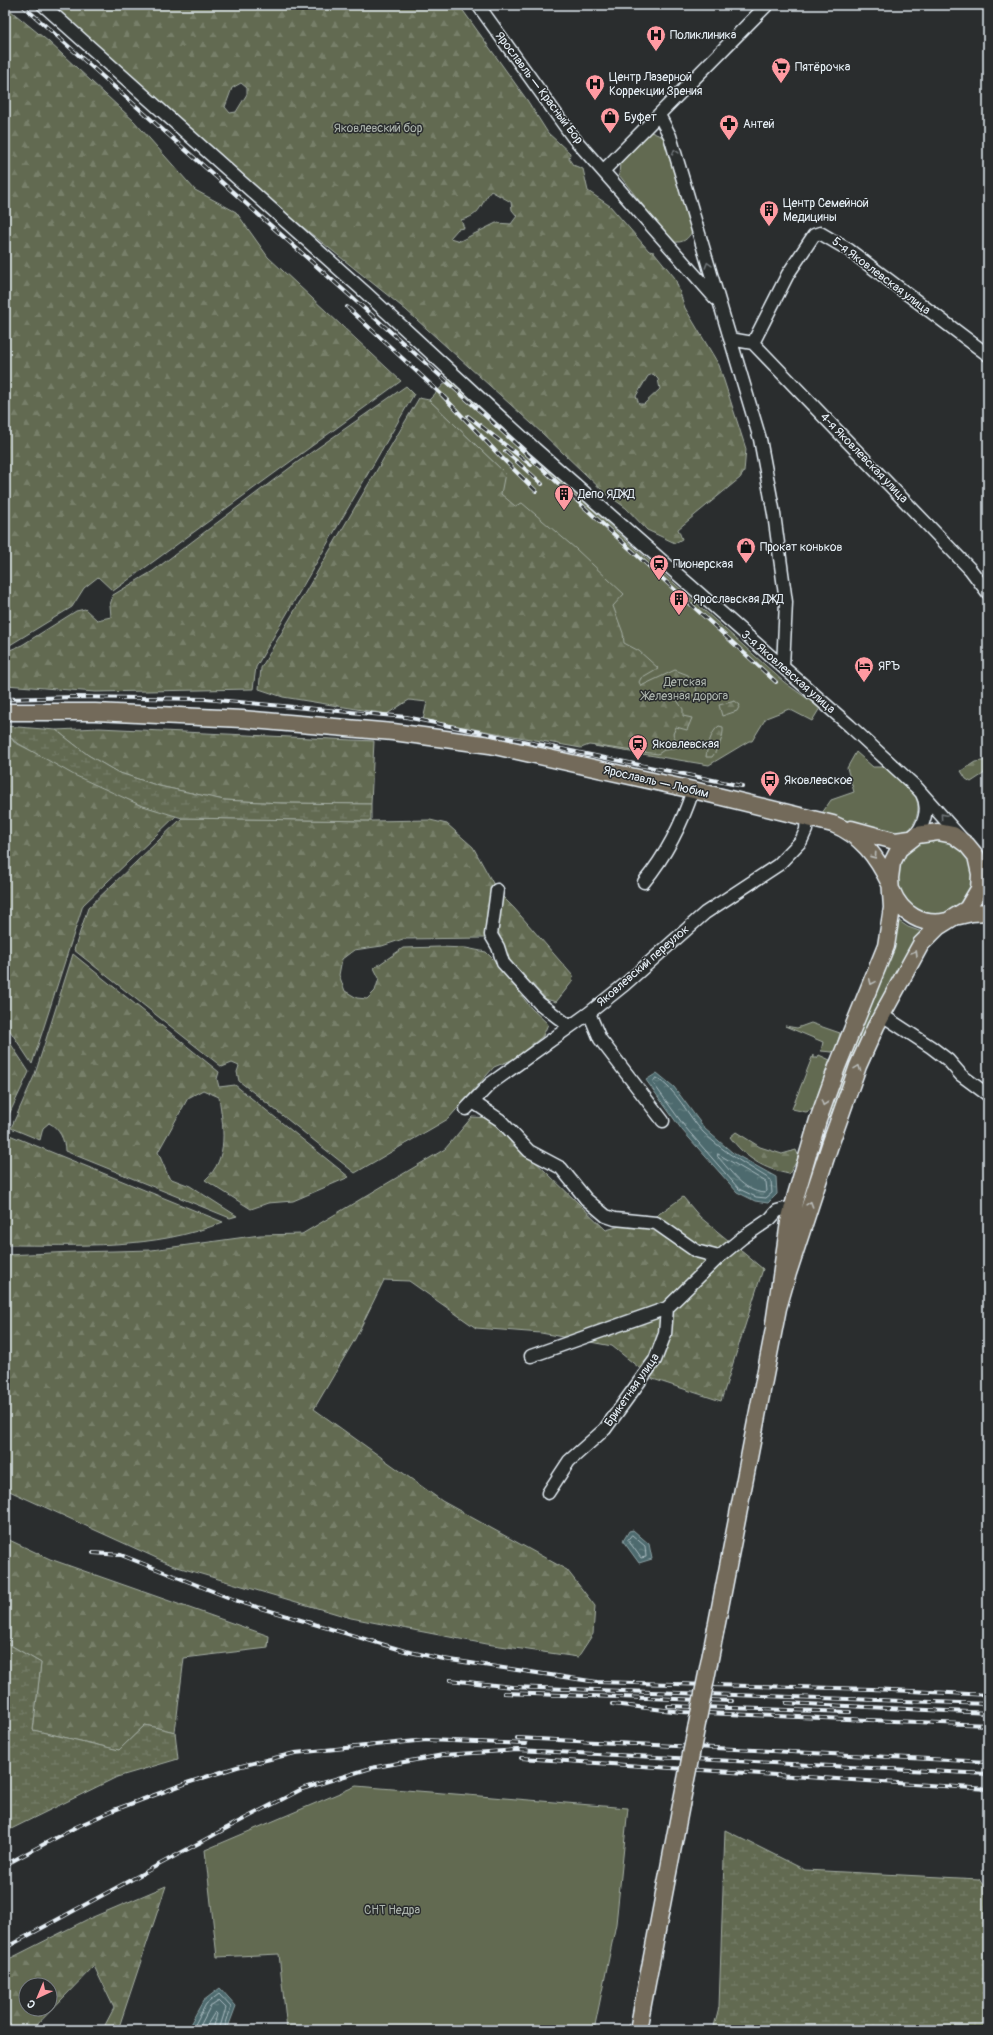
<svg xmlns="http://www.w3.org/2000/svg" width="993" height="2035" font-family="Pangolin,sans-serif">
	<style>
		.green { fill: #626a51; stroke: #a5aea4 }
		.forest { fill: url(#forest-firs); stroke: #a5aea4; fill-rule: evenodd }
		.wetland { fill: url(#wetland-marsh); stroke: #a5aea4 }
		.water { fill: url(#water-ripples); stroke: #8ba1a5 }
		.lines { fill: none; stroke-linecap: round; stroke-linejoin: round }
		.shore { stroke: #aabbc1; stroke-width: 1 }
		.minor-casing { stroke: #e8f1f8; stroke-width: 15 }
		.major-casing { stroke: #e8f1f8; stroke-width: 19 }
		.minor { stroke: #2a2d2e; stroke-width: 12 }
		.major { stroke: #736b5a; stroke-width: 16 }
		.rail-casing { stroke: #e8f1f8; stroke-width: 4 }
		.rail { stroke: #2a2d2e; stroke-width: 2.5; stroke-dasharray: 8; stroke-linecap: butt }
		.major-bridge-casing { stroke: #e8f1f8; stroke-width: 19; stroke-linecap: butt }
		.major-bridge { stroke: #736b5a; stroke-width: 16 }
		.oneway { stroke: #6c7275 }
		.oneway2 { stroke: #b9bbb9 }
		.labels { text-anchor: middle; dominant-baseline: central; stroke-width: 3; stroke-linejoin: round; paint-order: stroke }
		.poi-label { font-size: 12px; fill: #e8f1f8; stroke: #2a2d2e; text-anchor: start }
		.street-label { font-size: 12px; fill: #e8f1f8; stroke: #2a2d2e }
		.park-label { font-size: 12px; fill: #acb4ad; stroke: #2a2d2e }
	</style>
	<defs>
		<pattern id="forest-firs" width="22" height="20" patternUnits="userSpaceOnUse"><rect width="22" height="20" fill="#626a51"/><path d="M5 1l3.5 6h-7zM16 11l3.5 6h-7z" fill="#78806b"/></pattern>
		<pattern id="wetland-marsh" width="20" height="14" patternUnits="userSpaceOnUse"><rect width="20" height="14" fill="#626a51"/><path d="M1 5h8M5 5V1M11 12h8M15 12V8" fill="none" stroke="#78806b"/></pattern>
		<pattern id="water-ripples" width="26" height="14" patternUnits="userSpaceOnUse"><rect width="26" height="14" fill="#4d6b6e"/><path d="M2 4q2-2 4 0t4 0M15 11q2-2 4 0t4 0" fill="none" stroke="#678183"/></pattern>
	</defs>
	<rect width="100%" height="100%" fill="#2a2d2e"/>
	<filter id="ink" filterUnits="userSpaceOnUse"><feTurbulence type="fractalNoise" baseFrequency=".025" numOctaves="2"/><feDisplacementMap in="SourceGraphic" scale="8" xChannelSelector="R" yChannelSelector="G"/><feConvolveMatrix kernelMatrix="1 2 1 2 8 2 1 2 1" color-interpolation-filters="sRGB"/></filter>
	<g filter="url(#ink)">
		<path class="green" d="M651 132 663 137 693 230C687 240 684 243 672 242L619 175 620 163Z
			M450 378 606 522 784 682 820 708 812 721 789 709 766 718 752 741H749L709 765 594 746 604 719 624 636 495 497 505 473 429 400Z
			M856 752 873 767H884L913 792C923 806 917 829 900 835L820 816 831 800 854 792 847 768Z
			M897 877a38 38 0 1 1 76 0a38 38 0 1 1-76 0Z
			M896 919 908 927 922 932 832 1120 826 1118Z
			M811 1023 840 1033 836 1048 832 1052 821 1051 823 1042 785 1026 797 1028Z
			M813 1055V1058H817L819 1055 830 1060 813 1109 806 1112 792 1109Z
			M821 1134 826 1137 796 1232 793 1223Z
			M356 1786 628 1808 616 1924 594 2030H287L279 1954 217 1957 205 1850Z"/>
		<path class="forest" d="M53 5H459L527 100 548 133 570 153 569 159 573 165 583 169 588 191 610 206 649 251 654 252 675 278 685 308 719 365 746 449 744 472 740 478 678 529 682 539 675 543 647 530 626 508 605 493 542 433 406 310 257 190ZM241 83 247 88V94L236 112 230 113 225 107 232 88ZM491 191 511 202 512 210 517 216 511 224 496 223 460 241 450 238 458 229 464 228 461 220C482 215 479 205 491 191ZM653 374 658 379 660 389 644 404H639L636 396 648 376Z
			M5 6 49 42 134 121 195 190 236 212 268 257 401 381 113 591 98 577 84 588 72 607 5 648Z
			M406 386 414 394 256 667 253 689 95 692 6 685 5 652 22 645 76 611 85 609 97 620 111 617 110 605 113 595 153 571 299 461Z
			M419 398 429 400 505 473 501 494 515 506 522 503 576 549 624 594 613 606 623 633 624 643 639 651 658 668 641 678 639 682 641 686 675 670 688 675 697 685 696 695H689L684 692 674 696 683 709V716L692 718 687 730 676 727 673 734 677 742 674 749 664 750 658 754 589 745 581 748 423 720 427 702 409 700 387 714 283 697 259 689 261 668Z
			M735 701 740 705 737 711 722 716 719 705Z
			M719 726 723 727C724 737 718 749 712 757H706C707 748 711 731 719 726Z
			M99 728 374 741 371 804 280 803 224 800 159 786 117 772 88 755 56 730Z
			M5 729 14 742 140 805 177 815 83 905 32 1064 5 1023Z
			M988 760V771L971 782 966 779 961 771 975 762Z
			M182 818 371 821 430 820 447 824 473 847 495 887 485 938 403 939 382 946 354 950 342 959 339 975 345 991 357 998 367 999 375 991 379 978 374 968 403 948 440 947 466 948 486 952 496 962 531 1008 548 1024 543 1036 514 1059 494 1067 448 1119 355 1173 239 1081 237 1072 239 1066 232 1063 222 1067 74 950 88 908Z
			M501 895 514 908 573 976 572 982 556 1002 546 999 511 962 496 933Z
			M73 954 219 1072 217 1079 219 1087 235 1085 349 1177 293 1201 268 1203 251 1209 205 1180C230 1158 223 1126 219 1097L203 1090 188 1098 158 1152 169 1178 190 1186 237 1216 230 1218 65 1151C65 1140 59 1128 49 1123L43 1128 40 1140 11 1128 35 1074Z
			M5 1035 29 1072 5 1123Z
			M472 1117 490 1118 606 1230 656 1216 683 1197 700 1217 763 1269 721 1401 653 1379 612 1346 541 1333 476 1328 409 1281 384 1280 355 1339 314 1409 442 1501 567 1570 595 1606 593 1634 578 1657 486 1644 351 1618 174 1566 5 1489V1255L75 1252 152 1250 260 1235 302 1234 445 1149Z
			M736 1132 760 1147 782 1154 796 1150 799 1157 789 1174C764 1169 745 1158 730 1137Z
			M7 1134 223 1222C155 1250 77 1245 5 1245V1140Z
			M5 1538 50 1559 269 1636 268 1648 184 1658 175 1732 145 1725 119 1750 33 1730 41 1663 5 1642Z
			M166 1886 118 2030 104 2027 114 2008 94 1966 32 2030H5V1961L86 1920ZM26 1985H50V2009H26Z"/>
		<path class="wetland" d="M5 726 56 730 88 755 117 772 159 786 224 800 280 803 371 804V821L182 818 140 805 74 775 14 741 5 729Z
			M5 1642 41 1663 33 1730 119 1750 145 1725 175 1732 178 1759 117 1777 5 1832Z
			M725 1830 805 1870 979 1879 988 1893V2030H713L719 2007Z"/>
		<path class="water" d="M657 1073 674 1087 705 1129 733 1153 776 1177 777 1194 768 1203 755 1201 737 1192 682 1130 646 1080Z
			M633 1530 649 1544 652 1559 639 1563 623 1541 629 1531Z
			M220 1988 236 2006 227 2030H187L203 2001Z"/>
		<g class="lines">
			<path class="shore" d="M656 1078C677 1089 687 1115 703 1132 723 1152 747 1165 771 1180L772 1193 766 1198 756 1197 739 1189 685 1127 653 1083Z
				M718 1154 766 1182 767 1191 764 1193C743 1191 731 1171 718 1157Z
				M632 1535 645 1546 646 1557 641 1558 628 1540Z
				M192 2030 206 2004 219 1994 231 2007 224 2030
				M198 2030 210 2007 219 2001 226 2008 219 2030
				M204 2030 215 2012 217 2014 213 2030"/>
			<g class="minor-casing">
				<path id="minor" d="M43 5 367 294 535 449 850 726 917 788 962 839
					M478 5 572 136 716 299
					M659 115 670 136 760 439 774 514 786 602 783 667
					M604 170 767 5
					M730 339 753 343 970 569 988 593
					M753 343 788 274 814 235 820 233 849 250 988 355
					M913 837C924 827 930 808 922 794
					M644 882C667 854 682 824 693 790
					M497 890 491 935 498 947 503 963 539 1003 569 1026
					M589 1013 600 1039 663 1121
					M882 1015 931 1047 948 1060 961 1075 988 1095
					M473 1102 500 1120 529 1151 561 1168 586 1199 606 1216 615 1219 656 1223 696 1251 719 1257
					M466 1109 490 1084 589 1013 624 985 705 913 778 865 801 841 806 830 807 817
					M531 1356 667 1308
					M548 1493 569 1461 605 1429 655 1360 665 1334 667 1308 719 1257 742 1238 770 1219 777 1211 792 1207"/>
			</g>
			<g class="major-casing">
				<path id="major" d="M5 712H95L242 719 393 732 490 745 693 790 833 824C861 835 877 857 890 884
					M851 829 895 841 910 839
					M892 891C901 914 923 927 947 921
					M959 916 972 913 988 912
					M716 1628 778 1308 788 1273 830 1145 858 1066 876 1026 921 944 938 927 967 909 979 889 980 874 976 856 967 845 953 835 938 832 917 835 899 849 892 863 890 878 892 908 886 946 837 1067 818 1120 796 1195 789 1222 774 1324
					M638 2030 681 1805"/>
			</g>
			<use href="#minor" class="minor"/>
			<use href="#major" class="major"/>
			<g class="rail-casing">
				<path id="rail" d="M22 5 490 420 573 497 776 682
					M347 307 442 395 501 457 536 491
					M468 416 531 465
					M505 451 542 484
					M5 699 76 697 205 699 406 717 742 786
					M93 1553 121 1555 240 1602 405 1651 444 1659 597 1682 872 1689 988 1695
					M450 1680 512 1687 988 1704
					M504 1693 732 1701
					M786 1703 988 1713
					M612 1704 682 1712 988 1725
					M668 1706 850 1712
					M517 1738 988 1762
					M521 1758 988 1789
					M5 1865 76 1827 114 1810 187 1783 237 1767 295 1753 426 1740 526 1744
					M5 1948 223 1830 302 1789 371 1768 443 1755 517 1750 988 1774"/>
			</g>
			<use href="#rail" class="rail"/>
			<g class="major-bridge-casing">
				<path id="major-bridge" d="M681 1805 716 1628"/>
			</g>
			<use href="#major-bridge" class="major-bridge"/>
		</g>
		<defs><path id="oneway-chevron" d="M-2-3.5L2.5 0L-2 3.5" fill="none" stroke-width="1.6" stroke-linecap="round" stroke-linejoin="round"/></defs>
		<g class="oneway">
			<use href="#oneway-chevron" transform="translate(675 152) rotate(-106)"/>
			<use href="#oneway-chevron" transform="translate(708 265) rotate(-106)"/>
			<use href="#oneway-chevron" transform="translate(943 816) rotate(-131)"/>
		</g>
		<g class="oneway2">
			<use href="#oneway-chevron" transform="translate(874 856) rotate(55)"/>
			<use href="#oneway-chevron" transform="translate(915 953) rotate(-59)"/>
			<use href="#oneway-chevron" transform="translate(872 982) rotate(114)"/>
			<use href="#oneway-chevron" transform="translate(858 1068) rotate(-69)"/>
			<use href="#oneway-chevron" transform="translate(824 1103) rotate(109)"/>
			<use href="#oneway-chevron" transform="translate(810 1204) rotate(-72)"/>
		</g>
	</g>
	<defs>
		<g id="hospital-pin" transform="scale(1)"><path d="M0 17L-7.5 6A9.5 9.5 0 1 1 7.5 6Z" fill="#ff9aa2" stroke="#2a2d2e"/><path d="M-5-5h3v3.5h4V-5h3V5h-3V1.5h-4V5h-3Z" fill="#111"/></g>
		<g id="supermarket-pin" transform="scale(1)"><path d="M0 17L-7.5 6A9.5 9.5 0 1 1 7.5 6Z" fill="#ff9aa2" stroke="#2a2d2e"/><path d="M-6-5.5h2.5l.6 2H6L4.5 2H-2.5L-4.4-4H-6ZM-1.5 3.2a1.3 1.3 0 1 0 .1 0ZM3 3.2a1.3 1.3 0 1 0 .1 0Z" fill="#111"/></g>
		<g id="shop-pin" transform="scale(1)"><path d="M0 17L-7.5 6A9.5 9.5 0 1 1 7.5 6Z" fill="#ff9aa2" stroke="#2a2d2e"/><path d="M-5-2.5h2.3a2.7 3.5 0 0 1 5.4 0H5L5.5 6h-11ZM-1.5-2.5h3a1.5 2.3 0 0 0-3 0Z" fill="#111"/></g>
		<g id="pharmacy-pin" transform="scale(1)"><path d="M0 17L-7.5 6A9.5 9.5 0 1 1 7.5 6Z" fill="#ff9aa2" stroke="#2a2d2e"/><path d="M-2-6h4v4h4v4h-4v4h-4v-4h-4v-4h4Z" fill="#111"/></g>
		<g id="building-pin" transform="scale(1)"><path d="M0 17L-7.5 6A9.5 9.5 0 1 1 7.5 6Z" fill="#ff9aa2" stroke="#2a2d2e"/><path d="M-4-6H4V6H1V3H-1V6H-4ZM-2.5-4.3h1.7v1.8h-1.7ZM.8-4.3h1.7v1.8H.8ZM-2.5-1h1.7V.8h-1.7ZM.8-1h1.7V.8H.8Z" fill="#111"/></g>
		<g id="station-pin" transform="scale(1)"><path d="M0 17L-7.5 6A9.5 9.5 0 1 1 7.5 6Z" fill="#ff9aa2" stroke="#2a2d2e"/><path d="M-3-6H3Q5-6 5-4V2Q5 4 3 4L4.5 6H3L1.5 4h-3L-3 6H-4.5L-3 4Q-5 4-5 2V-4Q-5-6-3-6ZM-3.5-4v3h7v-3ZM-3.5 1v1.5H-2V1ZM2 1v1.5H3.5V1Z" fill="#111"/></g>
		<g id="hotel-pin" transform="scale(1)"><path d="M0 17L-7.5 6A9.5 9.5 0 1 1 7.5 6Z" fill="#ff9aa2" stroke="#2a2d2e"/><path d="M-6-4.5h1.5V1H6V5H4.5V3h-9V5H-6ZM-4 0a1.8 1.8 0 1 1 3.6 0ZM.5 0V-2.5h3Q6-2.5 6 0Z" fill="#111"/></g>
		<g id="bus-pin" transform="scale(1)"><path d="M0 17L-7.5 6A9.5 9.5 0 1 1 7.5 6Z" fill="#ff9aa2" stroke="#2a2d2e"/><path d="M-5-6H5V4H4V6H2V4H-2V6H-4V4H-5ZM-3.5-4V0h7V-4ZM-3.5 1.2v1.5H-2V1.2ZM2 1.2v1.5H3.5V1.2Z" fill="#111"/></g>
	</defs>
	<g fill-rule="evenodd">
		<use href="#hospital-pin" x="656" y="35"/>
		<use href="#supermarket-pin" x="781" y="67"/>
		<use href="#hospital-pin" x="595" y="84"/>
		<use href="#shop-pin" x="610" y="117"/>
		<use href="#pharmacy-pin" x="729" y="124"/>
		<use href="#building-pin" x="769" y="210"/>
		<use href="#building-pin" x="564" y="494"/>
		<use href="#shop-pin" x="746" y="547"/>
		<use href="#station-pin" x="659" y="564"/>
		<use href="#building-pin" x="679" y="599"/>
		<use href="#hotel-pin" x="864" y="666"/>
		<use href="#station-pin" x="638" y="744"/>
		<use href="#bus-pin" x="770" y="780"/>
	</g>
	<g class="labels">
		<g class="poi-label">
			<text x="670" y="35">Поликлиника</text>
			<text x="795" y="67">Пятёрочка</text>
			<text x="609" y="77">Центр Лазерной<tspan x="609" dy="14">Коррекции Зрения</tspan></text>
			<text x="624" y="117">Буфет</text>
			<text x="743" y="124">Антей</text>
			<text x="783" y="203">Центр Семейной<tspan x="783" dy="14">Медицины</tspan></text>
			<text x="578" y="494">Депо ЯДЖД</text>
			<text x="760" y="547">Прокат коньков</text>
			<text x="673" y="564">Пионерская</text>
			<text x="693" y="599">Ярославская ДЖД</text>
			<text x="878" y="666">ЯРЪ</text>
			<text x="652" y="744">Яковлевская</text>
			<text x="784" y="780">Яковлевское</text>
		</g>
		<g class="street-label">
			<text transform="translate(539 88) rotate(53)">Ярославль — Красный Бор</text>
			<text transform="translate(881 276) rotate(37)">5-я Яковлевская улица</text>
			<text transform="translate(864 458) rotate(46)">4-я Яковлевская улица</text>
			<text transform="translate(788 672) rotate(41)">3-я Яковлевская улица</text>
			<text transform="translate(656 782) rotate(13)">Ярославль — Любим</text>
			<text transform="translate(643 966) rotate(-41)">Яковлевский переулок</text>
			<text transform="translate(632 1390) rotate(-55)">Брикетная улица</text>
		</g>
		<g class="park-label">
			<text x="378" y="128">Яковлевский бор</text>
			<text x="685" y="682">Детская<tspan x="685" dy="14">Железная дорога</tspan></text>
			<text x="392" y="1910">СНТ Недра</text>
		</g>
	</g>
	<rect width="993" height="2035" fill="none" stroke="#2a2d2e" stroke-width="20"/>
	<rect x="10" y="10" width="973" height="2015" fill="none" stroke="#e8f1f8" stroke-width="1.5" filter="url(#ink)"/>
	<g transform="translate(38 1997) rotate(224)"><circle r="19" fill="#2a2d2e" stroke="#767b7f"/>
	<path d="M0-3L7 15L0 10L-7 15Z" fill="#ff9aa2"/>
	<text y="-6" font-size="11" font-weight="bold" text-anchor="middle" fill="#e8f1f8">С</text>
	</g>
</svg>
